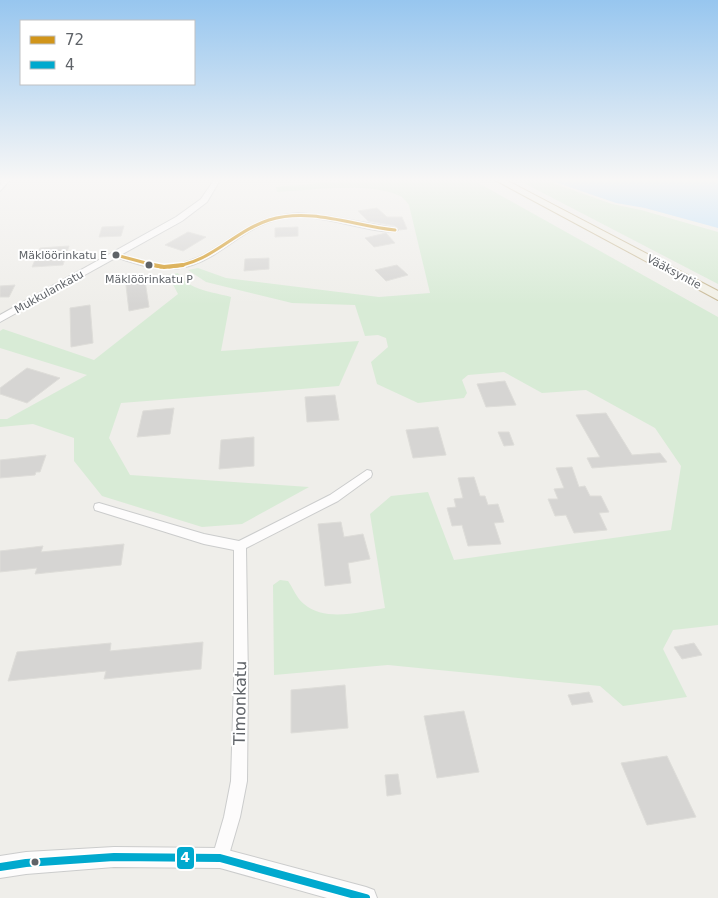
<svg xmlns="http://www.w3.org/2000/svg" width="718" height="898" font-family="'DejaVu Sans',sans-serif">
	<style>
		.green { fill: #d8ebd6 }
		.water { fill: #bfe0f9 }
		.building { fill: #d6d5d3; stroke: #deddd9 }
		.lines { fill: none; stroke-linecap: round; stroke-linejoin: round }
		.minor-casing { stroke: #cbcccc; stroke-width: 2 }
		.tertiary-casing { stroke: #cbcccc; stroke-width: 2 }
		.trunk-casing { stroke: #c8b996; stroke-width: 2 }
		.minor { fill: #fdfcfc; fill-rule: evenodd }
		.tertiary { fill: #fdfcfc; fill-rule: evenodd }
		.trunk { fill: #f2f0e6; fill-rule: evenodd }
		.bus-1-far1-casing { stroke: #fff; stroke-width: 5.5 }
		.bus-1-casing { stroke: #fff; stroke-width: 7 }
		.bus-2-casing { stroke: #fff; stroke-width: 11 }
		.bus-1-far1 { stroke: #d1951a; stroke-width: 3 }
		.bus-1 { stroke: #d1951a; stroke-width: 4 }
		.bus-2 { stroke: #00a9ce; stroke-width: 8 }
		.bus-dot { fill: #5f6368; stroke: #fff; stroke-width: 2 }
		.labels { text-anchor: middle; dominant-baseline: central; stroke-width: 4; stroke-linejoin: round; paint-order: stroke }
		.far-bus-label { font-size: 11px; fill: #5f6368; stroke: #fff; text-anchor: end }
		.far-street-label { font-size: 11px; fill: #5f6368; stroke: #fff }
		.near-street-label { font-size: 16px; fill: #5f6368; stroke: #fff }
		.line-badge { stroke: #fff; stroke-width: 2 }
		.badge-label { font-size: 14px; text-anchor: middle; font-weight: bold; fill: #fff }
	</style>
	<rect width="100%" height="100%" fill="#efeeea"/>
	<path class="green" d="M355 180H473L718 317V625L673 630 663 649 687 697 623 706 600 686 388 665 274 675 273 585 280 580 288 581C293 588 297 599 304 604 325 622 360 612 385 608L370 514 391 496 428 492 454 560 671 530 681 466 655 428 586 390 542 393 504 372 468 375 462 380 467 393 464 398 418 403 377 384 371 362 388 347 386 338 378 335 365 336 355 305 292 303 206 282 188 270 198 268 226 278 379 297 430 293 409 205C406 201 403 197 398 195 367 182 311 190 277 192L276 187Z
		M518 180H544L612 204 641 210 718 232V284Z
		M178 273C187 290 214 292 231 297L221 351 359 341 339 386 121 403 109 438 130 475 309 487 242 524 202 527 102 496 74 461V438L33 424 0 427V419H7L87 375 0 348V331L3 329 94 360 178 294 168 275Z"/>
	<path class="water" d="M549 180H718V228L645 208 616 203Z"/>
	<path class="building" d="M377 208 387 217H402L407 229 400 230 395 226 368 221 358 211Z
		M124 226 121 236 99 237 102 227Z
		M298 227V236L275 237V228Z
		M188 232 206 237 183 251 165 245Z
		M386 233 395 243 374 247 365 238Z
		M69 246 63 265 32 267 40 248Z
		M269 258V269L244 271 245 259Z
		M397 265 408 275 386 281 375 270Z
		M144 274 149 307 129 311 125 277Z
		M15 285 9 297H0V286Z
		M90 305 93 343 71 347 70 308Z
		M27 368 60 378 27 403 0 394V388Z
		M505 381 516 405 486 407 477 384Z
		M335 395 339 420 307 422 305 397Z
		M174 408 170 434 137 437 143 411Z
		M606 413 632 455 660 453 667 462 592 468 587 458 600 457 576 415Z
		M438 427 446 455 413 458 406 430Z
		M498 432H509L514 445 504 446Z
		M254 437V466L219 469 221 440Z
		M46 455 40 472H36L35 475 0 478V460Z
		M572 467 579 487 585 486 590 496H601L609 512 599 513 607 530 574 533 566 515 555 516 548 499H558L554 489 564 488 556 468Z
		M474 477 480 496H485L488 505 498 504 504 522 494 523 501 544 468 546 462 525 452 526 447 508 456 507 454 499 463 498 458 478Z
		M341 522 344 537 363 534 370 559 348 563 351 583 325 586 318 524Z
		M124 544 121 565 35 574 37 568 0 572V551L43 546 41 552Z
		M203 642 201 669 104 679 106 671 8 681 17 652 111 643 110 651Z
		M694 643 702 655 682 659 674 647Z
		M345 685 348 728 291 733V690Z
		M589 692 593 702 572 705 568 695Z
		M464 711 479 772 437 778 424 716Z
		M667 756 696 817 647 825 621 763Z
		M398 774 401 794 387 796 385 775Z"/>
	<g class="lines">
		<g class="minor-casing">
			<path id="minor" d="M4 180H10L0 191V185Z
				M299 213 327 216 395 228 398 230C389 236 341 222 327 220 314 217 299 216 285 218 228 227 212 284 141 265 132 262 120 260 113 255L116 253C132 257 148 265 165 265 200 265 222 241 251 226 266 218 282 214 299 213Z
				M367 470 371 471 372 474 371 477 338 501 246 548 248 682 247 781 240 817 228 858 226 864 220 866 214 864 212 858 224 817 231 781 234 682V550L204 544 95 510 94 507 95 504 99 503 204 534 239 541 330 495Z"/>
		</g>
		<g class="tertiary-casing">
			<path id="tertiary" d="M214 180H220L207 202 182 221 0 322V315L176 217 201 199Z
				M114 847 220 848 366 887 374 890 377 898H327L220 868 114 867 26 874 0 878V856L26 852Z"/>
		</g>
		<g class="trunk-casing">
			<path id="trunk" d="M495 180H506L718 291V300Z"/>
		</g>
		<use href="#minor" class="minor"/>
		<use href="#tertiary" class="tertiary"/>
		<use href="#trunk" class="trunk"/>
		<g class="bus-1-far1-casing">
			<path id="bus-1-far1" d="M116 255 161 267
				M169 267C211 264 232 232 269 220 311 207 354 226 395 230"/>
		</g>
		<g class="bus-1-casing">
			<path id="bus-1" d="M153 265 164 267 183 265"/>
		</g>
		<g class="bus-2-casing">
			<path id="bus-2" d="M0 867 26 863 114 857 220 858 366 898"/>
		</g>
		<use href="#bus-1-far1" class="bus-1-far1"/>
		<use href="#bus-1" class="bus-1"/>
		<use href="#bus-2" class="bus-2"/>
	</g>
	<linearGradient id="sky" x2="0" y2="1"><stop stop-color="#97c6ef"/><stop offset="0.59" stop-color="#f8f7f6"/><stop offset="1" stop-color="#f8f7f6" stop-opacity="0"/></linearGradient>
	<rect width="718" height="305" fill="url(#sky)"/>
	<g class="bus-dot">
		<circle cx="116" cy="255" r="4.5"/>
		<circle cx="149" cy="265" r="4.5"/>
		<circle cx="35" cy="862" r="4.5"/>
	</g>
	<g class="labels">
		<g class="far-bus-label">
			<text x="107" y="255">Mäklöörinkatu E</text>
			<text x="149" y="279" text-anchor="middle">Mäklöörinkatu P</text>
		</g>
		<g class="far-street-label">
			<text transform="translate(674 272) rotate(28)">Vääksyntie</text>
			<text transform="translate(49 292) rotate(-29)">Mukkulankatu</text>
		</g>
		<g class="near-street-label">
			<text transform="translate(240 703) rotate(-89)">Timonkatu</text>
		</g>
	</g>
	<rect class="line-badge" x="176" y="846" width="19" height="24" rx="5" fill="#00a9ce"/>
	<g class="badge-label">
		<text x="185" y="862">4</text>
	</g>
	<rect x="20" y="20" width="175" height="65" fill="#ffffff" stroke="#bfc1c3"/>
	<rect x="30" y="36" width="25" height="8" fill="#d1951a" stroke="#bfc1c3"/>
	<text x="65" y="45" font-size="15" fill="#5f6368">72</text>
	<rect x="30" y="61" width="25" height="8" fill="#00a9ce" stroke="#bfc1c3"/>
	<text x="65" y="70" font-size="15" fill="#5f6368">4</text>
</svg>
